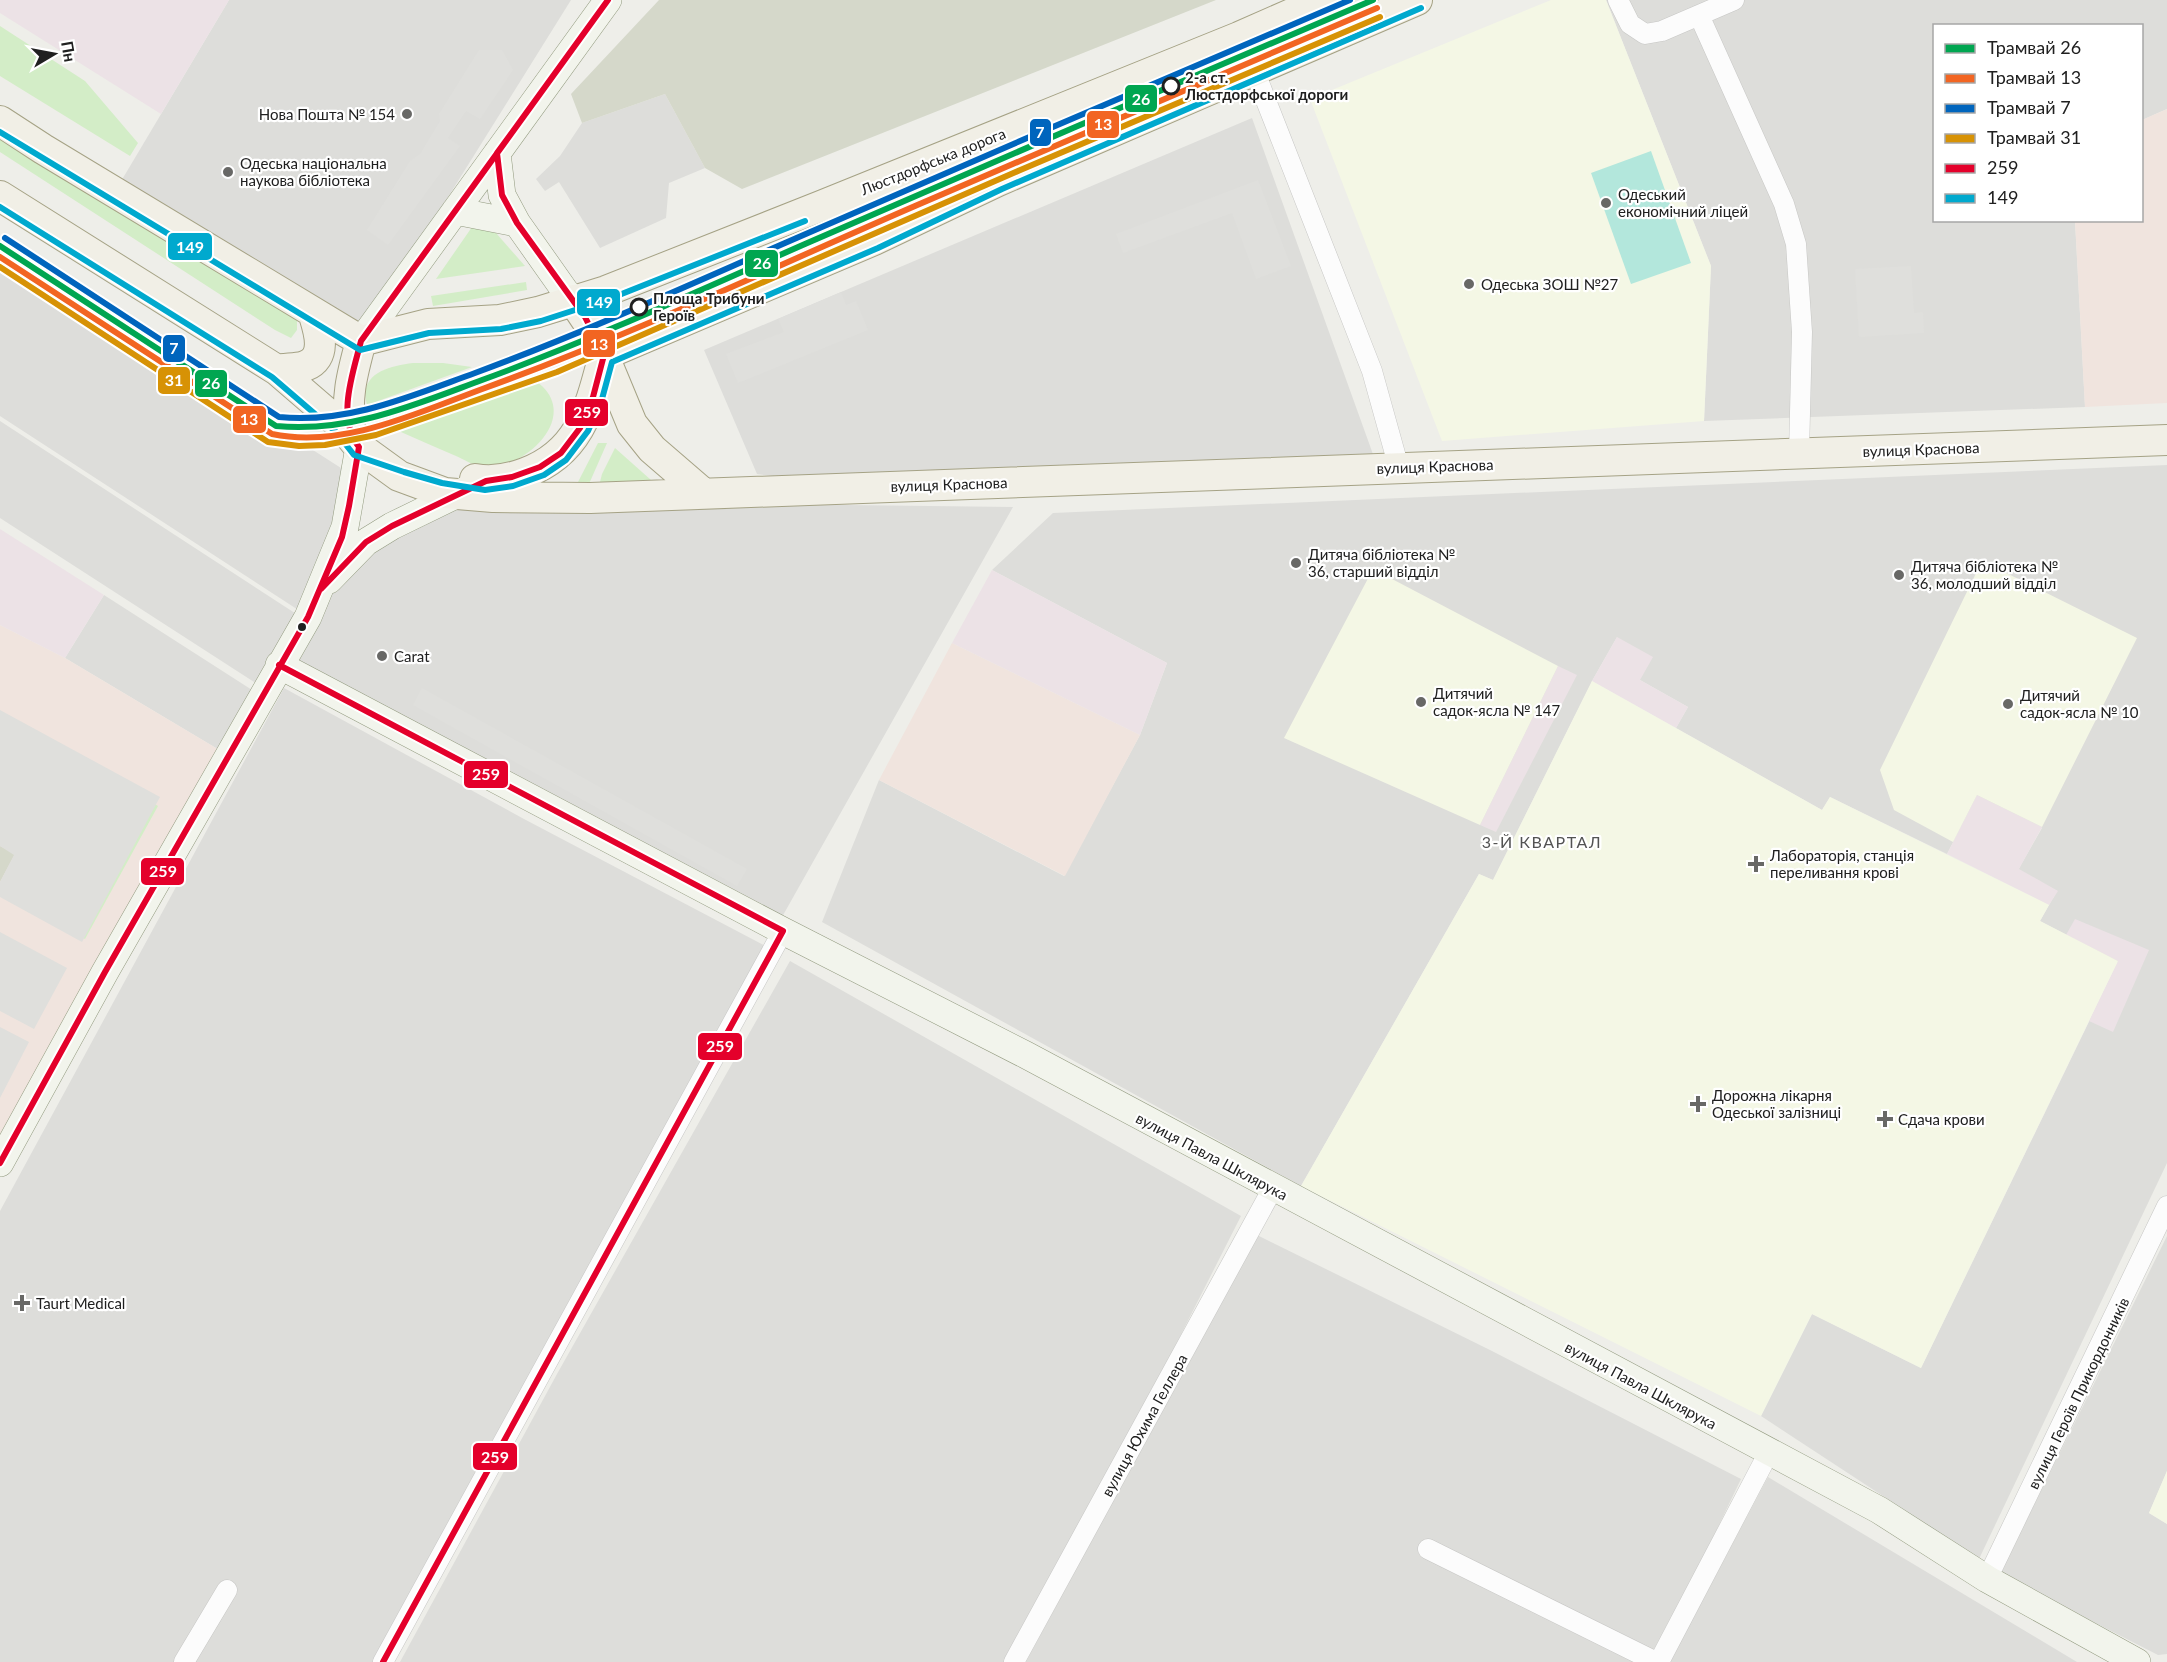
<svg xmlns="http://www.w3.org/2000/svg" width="2167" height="1662" font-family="Lato,sans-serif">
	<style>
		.residential { fill: #ddddda }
		.commercial { fill: #f0e4de }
		.industrial { fill: #ece2e6 }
		.education { fill: #f4f7e5 }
		.construction { fill: #d5d8ca }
		.grass { fill: #d3edc7 }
		.pitch { fill: #b3e7dc }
		.parking { fill: #dfdfdc }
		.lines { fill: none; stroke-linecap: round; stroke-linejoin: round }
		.street-casing { stroke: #c7c7c5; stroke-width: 21 }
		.secondary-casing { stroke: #929a7f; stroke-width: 28 }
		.primary-casing { stroke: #a5a285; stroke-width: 32 }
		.street { stroke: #fcfcfc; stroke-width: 20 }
		.secondary { stroke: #f2f4ec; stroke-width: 27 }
		.primary { stroke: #f1efe6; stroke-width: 30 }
		.bus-1-casing { stroke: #fff; stroke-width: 10 }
		.bus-2-casing { stroke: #fff; stroke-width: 10 }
		.bus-1 { stroke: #e4002b; stroke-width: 6 }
		.bus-2 { stroke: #00a9ce; stroke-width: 6 }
		.tram-1-casing { stroke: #fff; stroke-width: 10 }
		.tram-2-casing { stroke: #fff; stroke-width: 10 }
		.tram-3-casing { stroke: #fff; stroke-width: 10 }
		.tram-4-casing { stroke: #fff; stroke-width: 10 }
		.tram-1 { stroke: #00a651; stroke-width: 6 }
		.tram-2 { stroke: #f26522; stroke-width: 6 }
		.tram-3 { stroke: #0065bd; stroke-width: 6 }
		.tram-4 { stroke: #d79205; stroke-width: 6 }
		.stop-dot { fill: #fff; stroke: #202020; stroke-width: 3 }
		.poi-dot { fill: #686866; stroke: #fff; stroke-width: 2 }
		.bus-dot { fill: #202020; stroke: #fff; stroke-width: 2 }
		.labels { text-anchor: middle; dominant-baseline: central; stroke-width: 4.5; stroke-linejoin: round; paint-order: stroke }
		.stop-label { font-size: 15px; font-weight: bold; fill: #202020; stroke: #fff; text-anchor: start }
		.poi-label { font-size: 15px; fill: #202020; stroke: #fff; text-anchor: start }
		.street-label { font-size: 15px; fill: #202020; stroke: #fff }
		.neighbourhood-label { font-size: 16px; letter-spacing: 1.5px; fill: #535353; stroke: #fff }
		.line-badge { stroke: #fff; stroke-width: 2 }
		.badge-label { font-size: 16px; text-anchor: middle; font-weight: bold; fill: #fff }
	</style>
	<rect width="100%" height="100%" fill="#eeeee9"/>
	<path class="residential" d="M229 0H571L360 338 117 188Z
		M1606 0H2167V109L2142 120V26H1934V220L2075 221 2085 407 1704 421 1711 266Z
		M665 94 705 168 669 183 666 218 600 248 559 182 545 191 536 179 560 156 582 123Z
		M1252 118 1374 457 788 478 757 474 704 350Z
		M0 249 341 468 342 524 306 615 0 416Z
		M0 421 304 619 262 687 0 518Z
		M2167 465V1163L1979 1559 1761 1416 1812 1314 1921 1368 2118 962 2040 921 2057 891 2018 870 2042 828 1977 796 1947 854 1830 797 1822 810 1676 728 1688 707 1640 680 1617 637 1592 681 1493 880 1479 874 1301 1186 822 922 879 780 1064 876 1140 735 1167 663 992 570 1053 513Z
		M530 501 1013 507 782 917 287 662 326 589 408 522 464 507Z
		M104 595 260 695 226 754 65 658Z
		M284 688 524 819 771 949 378 1662H0V1211Z
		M790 961 1241 1216 1134 1427 1006 1662H400L557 1374Z
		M1257 1235 1490 1350 1741 1479 1682 1602 1650 1662H1026Z
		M2167 1236V1471L2149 1513 2167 1524V1654L2158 1655 2000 1574Z
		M1768 1477 2077 1662H1670Z"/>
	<path class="commercial" d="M2167 109V403L2085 407 2075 221 2142 220V120Z
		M0 625 65 658 226 754 0 1156Z
		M952 643 1140 735 1065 876 879 780Z"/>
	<path class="industrial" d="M0 0H229L161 114 0 13Z
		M0 529 104 595 65 658 0 625Z
		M992 570 1167 663 1140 735 952 643Z
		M1617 637 1653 657 1640 680 1688 707 1676 728 1592 681Z
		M1558 666 1577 675 1496 832 1480 825Z
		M1977 795 2042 827 2019 869 2058 891 2049 905 1947 854Z
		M2075 919 2149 950 2113 1032 2089 1021 2118 961 2066 935Z"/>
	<path class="education" d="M1551 0H1606L1711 266 1704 421 1442 441 1310 99Z
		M1982 561 2137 638 2042 827 1977 795 1953 842 1894 810 1880 770Z
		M1373 569 1558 666 1480 825 1284 738Z
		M1592 681 1822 810 1830 797 2049 905 2040 921 2118 961 1921 1368 1812 1314 1761 1416 1301 1186 1479 874 1493 880Z
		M2167 1471V1524L2149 1513Z"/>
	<path class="construction" d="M659 0H1216L742 189 705 168 665 94 582 123 571 94Z
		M0 846 15 854 0 882Z"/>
	<path class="grass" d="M0 26 85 81 138 143 130 156 0 76Z
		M0 130 297 318V330L291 338 275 330 0 152Z
		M489 225 525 266 436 279 472 227Z
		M526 282 527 290 433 306 431 296Z
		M413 363H443L472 367 367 405C358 374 388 366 413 363Z
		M513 372C523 375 534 378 542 386 579 421 520 473 481 467 473 465 463 459 456 456 434 447 413 437 392 428L379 419Z
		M598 443H607L585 493 578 489V482Z
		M615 448 651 480 652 485 597 494 602 474Z
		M153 803 158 806 85 939 79 936Z"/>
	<path class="pitch" d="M1651 151 1691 263 1631 284 1591 173Z"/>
	<path class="parking" d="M479 50H502L513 70 480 119 466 111 448 138 460 146 388 245 367 230 410 161 420 154 440 121 439 114Z
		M1258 180 1291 266 1256 279 1232 213 1123 253 1116 234Z
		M1911 266 1914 313 1923 312 1924 333 1859 337 1855 269Z
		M841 292 846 305 856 301 868 330 738 383 726 354 784 332 778 319Z
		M422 688 747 869 737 886 413 705Z
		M0 710 160 797 82 942 0 897V882L14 855 0 846Z
		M0 932 67 968 34 1029 0 1011Z
		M0 1027 29 1042 0 1098Z"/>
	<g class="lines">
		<g class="street-casing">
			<path id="street" d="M1618 0 1630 24 1645 34 1662 31 1734 0
				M1699 15 1784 204 1796 244 1802 332 1799 453
				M1239 37 1254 70 1372 371 1399 468
				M1428 1549 1656 1662
				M1987 1579 2167 1206
				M184 1662 227 1590
				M383 1662 783 931
				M1014 1662 1273 1188
				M1659 1662 1769 1452"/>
		</g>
		<g class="secondary-casing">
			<path id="secondary" d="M497 153 502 195 517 223 565 291 573 300
				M455 211 517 223
				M361 341 608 0
				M329 580 366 542 392 526 466 490
				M279 665 783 931 1026 1055 1879 1510 1987 1579 2137 1662
				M0 1163 105 972 308 617 345 527 359 447"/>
		</g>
		<g class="primary-casing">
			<path id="primary" d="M0 121 43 149 361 341
				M0 196 277 370 342 426 359 447 399 476 445 493 493 497 590 498 2167 440
				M573 300 593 330 632 424 652 449 703 493
				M361 341 428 324 500 320 538 312 606 291 821 206 1239 37 1323 0
				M604 355 874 240 998 181 1417 0
				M277 370C285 368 297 369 305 366 329 357 318 329 313 312
				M351 435C345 400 352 374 361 341
				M475 479C492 482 509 479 525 473 581 452 590 407 604 355"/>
		</g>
		<use href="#street" class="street"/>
		<use href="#secondary" class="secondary"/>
		<use href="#primary" class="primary"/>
		<g class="bus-1-casing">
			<path id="bus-1" d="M321 589 366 542 392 526 486 481 512 477 540 467 561 453 580 428 593 397 604 355 585 317 517 223 502 195 497 153 519 123
				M279 665 783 931 383 1662
				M0 1163 105 972 308 617 342 537 349 506 359 447C336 418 353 373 361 341L608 0"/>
		</g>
		<g class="bus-2-casing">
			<path id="bus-2" d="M0 132 360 350 429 333 501 329 541 321 609 299 805 221
				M0 207 272 377 336 432 354 455 404 472 442 483 485 490 513 486 544 475 566 460 588 431 602 399 612 362 878 248 1002 189 1421 8"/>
		</g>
		<use href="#bus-1" class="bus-1"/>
		<use href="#bus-2" class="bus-2"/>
		<g class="tram-1-casing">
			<path id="tram-1" d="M0 246 276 426C350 433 414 405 482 380 592 340 698 291 805 244 994 161 1183 81 1373 0"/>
		</g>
		<g class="tram-2-casing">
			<path id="tram-2" d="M0 257 272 434C344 449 419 412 485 388 631 335 772 268 915 206 1068 139 1222 74 1377 8"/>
		</g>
		<g class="tram-3-casing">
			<path id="tram-3" d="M5 238 279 417C348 424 411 396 475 373 581 334 682 288 785 243 973 161 1161 80 1350 0"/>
		</g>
		<g class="tram-4-casing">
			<path id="tram-4" d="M0 267 268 442 299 446 325 445 376 435 557 372 1018 171 1380 17"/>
		</g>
		<use href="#tram-1" class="tram-1"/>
		<use href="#tram-2" class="tram-2"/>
		<use href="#tram-3" class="tram-3"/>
		<use href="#tram-4" class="tram-4"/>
	</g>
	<g class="stop-dot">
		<circle cx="1171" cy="86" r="8"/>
		<circle cx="639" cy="307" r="8"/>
	</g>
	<g class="poi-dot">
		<circle cx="407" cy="114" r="6"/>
		<circle cx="228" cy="172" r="6"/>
		<circle cx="1606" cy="203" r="6"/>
		<circle cx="1469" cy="284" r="6"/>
		<circle cx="1296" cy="563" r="6"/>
		<circle cx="1899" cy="575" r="6"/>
		<circle cx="382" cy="656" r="6"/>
		<circle cx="1421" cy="702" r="6"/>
		<circle cx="2008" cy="704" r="6"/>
		<path d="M1753 855h6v6h6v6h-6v6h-6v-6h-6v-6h6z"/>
		<path d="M1695 1095h6v6h6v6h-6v6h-6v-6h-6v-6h6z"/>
		<path d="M1882 1110h6v6h6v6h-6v6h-6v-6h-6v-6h6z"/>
		<path d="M19 1294h6v6h6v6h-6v6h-6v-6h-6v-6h6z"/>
	</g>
	<circle class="bus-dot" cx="302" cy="627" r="5"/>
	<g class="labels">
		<g class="stop-label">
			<text x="1185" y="77">2-а ст.<tspan x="1185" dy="17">Люстдорфської дороги</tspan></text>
			<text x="653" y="298">Площа Трибуни<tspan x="653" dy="17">Героїв</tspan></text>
		</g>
		<g class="poi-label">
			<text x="395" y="114" text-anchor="end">Нова Пошта № 154</text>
			<text x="240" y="163">Одеська національна<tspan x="240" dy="17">наукова бібліотека</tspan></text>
			<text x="1618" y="194">Одеський<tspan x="1618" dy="17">економічний ліцей</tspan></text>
			<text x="1481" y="284">Одеська ЗОШ №27</text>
			<text x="1308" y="554">Дитяча бібліотека №<tspan x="1308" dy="17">36, старший відділ</tspan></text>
			<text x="1911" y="566">Дитяча бібліотека №<tspan x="1911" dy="17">36, молодший відділ</tspan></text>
			<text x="394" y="656">Carat</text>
			<text x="1433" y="693">Дитячий<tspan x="1433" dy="17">садок-ясла № 147</tspan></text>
			<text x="2020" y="695">Дитячий<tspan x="2020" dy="17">садок-ясла № 10</tspan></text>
			<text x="1770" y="855">Лабораторія, станція<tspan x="1770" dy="17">переливання крові</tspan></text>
			<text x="1712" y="1095">Дорожна лікарня<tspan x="1712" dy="17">Одеської залізниці</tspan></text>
			<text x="1898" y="1119">Сдача крови</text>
			<text x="36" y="1303">Taurt Medical</text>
		</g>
		<g class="street-label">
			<text transform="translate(933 161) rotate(-22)">Люстдорфська дорога</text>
			<text transform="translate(1921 449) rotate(-2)">вулиця Краснова</text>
			<text transform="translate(1435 466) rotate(-2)">вулиця Краснова</text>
			<text transform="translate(949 484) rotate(-2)">вулиця Краснова</text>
			<text transform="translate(1212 1156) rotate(28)">вулиця Павла Шклярука</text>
			<text transform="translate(1641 1385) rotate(28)">вулиця Павла Шклярука</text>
			<text transform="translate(2078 1393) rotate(-64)">вулиця Героїв Прикордонників</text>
			<text transform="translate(1144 1425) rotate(-61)">вулиця Юхима Геллера</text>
		</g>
		<g class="neighbourhood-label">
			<text x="1542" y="841">3-Й КВАРТАЛ</text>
		</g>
	</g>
	<g class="line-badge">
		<rect x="1124" y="84" width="34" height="29" rx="6" fill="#00a651"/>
		<rect x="1086" y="110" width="34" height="29" rx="6" fill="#f26522"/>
		<rect x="1029" y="118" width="23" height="29" rx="6" fill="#0065bd"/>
		<rect x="167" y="232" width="46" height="29" rx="6" fill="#00a9ce"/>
		<rect x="744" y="249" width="35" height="29" rx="6" fill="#00a651"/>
		<rect x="576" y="288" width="45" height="29" rx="6" fill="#00a9ce"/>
		<rect x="582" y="329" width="34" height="29" rx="6" fill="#f26522"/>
		<rect x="162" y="334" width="24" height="29" rx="6" fill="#0065bd"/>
		<rect x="157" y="366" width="34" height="29" rx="6" fill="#d79205"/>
		<rect x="194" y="369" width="34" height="29" rx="6" fill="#00a651"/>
		<rect x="564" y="398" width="45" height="29" rx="6" fill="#e4002b"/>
		<rect x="232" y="405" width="35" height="29" rx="6" fill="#f26522"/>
		<rect x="463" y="760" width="46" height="29" rx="6" fill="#e4002b"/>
		<rect x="140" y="857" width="45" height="29" rx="6" fill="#e4002b"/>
		<rect x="697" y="1032" width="46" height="29" rx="6" fill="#e4002b"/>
		<rect x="472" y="1442" width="46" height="29" rx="6" fill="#e4002b"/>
	</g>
	<g class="badge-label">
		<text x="1141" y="105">26</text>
		<text x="1103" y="130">13</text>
		<text x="1040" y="138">7</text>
		<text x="190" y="253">149</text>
		<text x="762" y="269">26</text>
		<text x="599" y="308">149</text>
		<text x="599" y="350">13</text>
		<text x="174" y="354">7</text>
		<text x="174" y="386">31</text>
		<text x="211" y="389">26</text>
		<text x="587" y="418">259</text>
		<text x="249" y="425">13</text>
		<text x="486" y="780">259</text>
		<text x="163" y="877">259</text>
		<text x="720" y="1052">259</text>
		<text x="495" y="1463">259</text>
	</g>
	<rect x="1933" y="24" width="210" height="198" fill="#ffffff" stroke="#a6a6a6" stroke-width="1.5"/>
	<rect x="1945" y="44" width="30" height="9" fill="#00a651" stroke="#a6a6a6" stroke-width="1.5"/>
	<text x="1987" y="54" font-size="18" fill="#202020">Трамвай 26</text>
	<rect x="1945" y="74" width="30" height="9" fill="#f26522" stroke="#a6a6a6" stroke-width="1.5"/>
	<text x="1987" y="84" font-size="18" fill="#202020">Трамвай 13</text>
	<rect x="1945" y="104" width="30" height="9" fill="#0065bd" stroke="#a6a6a6" stroke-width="1.5"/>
	<text x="1987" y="114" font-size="18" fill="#202020">Трамвай 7</text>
	<rect x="1945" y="134" width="30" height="9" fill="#d79205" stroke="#a6a6a6" stroke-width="1.5"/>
	<text x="1987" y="144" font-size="18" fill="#202020">Трамвай 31</text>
	<rect x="1945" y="164" width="30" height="9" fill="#e4002b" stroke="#a6a6a6" stroke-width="1.5"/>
	<text x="1987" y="174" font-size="18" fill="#202020">259</text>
	<rect x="1945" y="194" width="30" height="9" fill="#00a9ce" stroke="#a6a6a6" stroke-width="1.5"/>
	<text x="1987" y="204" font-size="18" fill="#202020">149</text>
	<g transform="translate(54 54) rotate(80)" stroke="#ffffff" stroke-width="4.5" paint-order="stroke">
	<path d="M0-4.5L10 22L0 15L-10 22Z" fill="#202020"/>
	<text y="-9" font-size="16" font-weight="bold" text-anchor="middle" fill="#202020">Пн</text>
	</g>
</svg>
